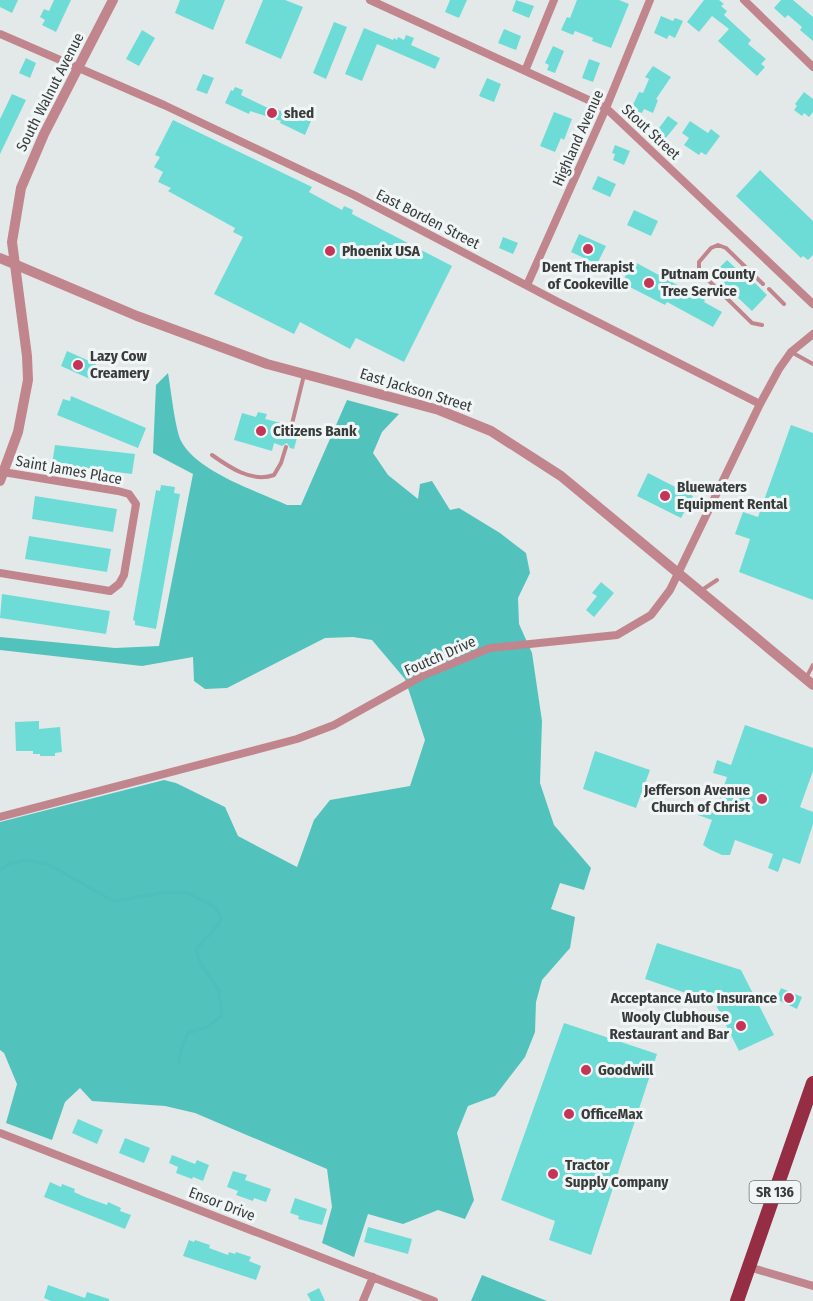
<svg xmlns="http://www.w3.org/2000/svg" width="813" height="1301" font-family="'Fira Sans Condensed',sans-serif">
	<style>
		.forest { fill: #52c2bd }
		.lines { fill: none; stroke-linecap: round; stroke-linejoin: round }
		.stream { stroke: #4ebfba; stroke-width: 3 }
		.building { fill: #6ddcd7 }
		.service { stroke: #c1868d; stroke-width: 4 }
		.minor { stroke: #c1868d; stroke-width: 8 }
		.tertiary { stroke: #c1868d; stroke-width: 10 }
		.primary { stroke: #952e44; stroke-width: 14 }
		.poi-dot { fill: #c53557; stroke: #f0f6f6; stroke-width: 2 }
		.labels { text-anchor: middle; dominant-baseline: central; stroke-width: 6; stroke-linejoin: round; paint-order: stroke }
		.shield { fill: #f0f6f6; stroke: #717474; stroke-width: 1.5 }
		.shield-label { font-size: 14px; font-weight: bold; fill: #3a3c3c }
		.street-label { font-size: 15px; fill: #3a3c3c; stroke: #f0f6f6 }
		.poi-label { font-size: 15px; font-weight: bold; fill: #3a3c3c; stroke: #f0f6f6; text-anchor: start }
	</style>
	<rect width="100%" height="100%" fill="#e3e9e8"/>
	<path class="forest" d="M168 373C171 390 175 428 181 441 197 472 257 491 287 505H301L347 400 399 414 382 432 373 453 388 475 418 499 420 484 432 481 450 510 459 508 500 533 526 553 530 573 518 598 519 624 532 653 542 721 540 783 554 825 591 868 584 890 560 883 551 909 575 917 570 948 542 980 536 1002 535 1032 525 1057 495 1096 468 1106 457 1133 474 1200 465 1219 438 1210 403 1224 368 1214 354 1257 322 1243 332 1207 327 1169 195 1113 165 1106 92 1101 80 1088 65 1102 52 1140 6 1123 17 1084 4 1053 0 1050V822L164 780 176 783 225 807 238 836 297 867 314 820 330 800 410 786 425 740 405 679 372 640 353 637 325 638 227 688 205 689 194 681 193 657 142 666 0 650V637L115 648 159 646 193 474 153 453 156 385Z
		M482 1275 547 1301H471Z"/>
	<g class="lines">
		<path class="stream" d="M0 870 8 864 25 860 48 864 113 901 168 892 187 893 202 900 217 909 221 919C216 931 203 939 196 950L202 966 219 991 222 1015 208 1027 188 1033 182 1046 179 1062"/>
	</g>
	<path class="building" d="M0 0H18L12 13 0 7Z
		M54 0H71L56 32 42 25 45 20 40 17 44 9 49 11Z
		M180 0H225L213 30 175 13Z
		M263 0H285L303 7 281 59 245 43Z
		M450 0H467L459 18 445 12Z
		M516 0 534 6 529 18 512 11Z
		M577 0H619L629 4 611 48 592 41 593 38 575 31 573 35 561 30 567 17 570 18Z
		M704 0H719L724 4 721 6 727 11 724 15 751 40 748 44 766 59 761 64 765 67 757 76 718 41 729 29 712 16 699 32 687 22Z
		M781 0H793L813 17V41L800 30 802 27 788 15 785 18 774 8Z
		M661 16 673 21 675 18 683 21 675 38 669 35 667 39 654 33Z
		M334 22 347 27 326 79 313 73Z
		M364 28 393 40 394 38 397 40 398 37 404 40 406 35 414 38 411 45 440 58 435 69 377 44 362 81 345 74Z
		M504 29 521 36 516 50 498 43Z
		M142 30 155 38 139 66 126 59Z
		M553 46 564 51 555 73 547 70 549 65 545 63Z
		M26 58 36 63 30 78 19 73Z
		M589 59 600 63 593 82 582 78Z
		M653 66 671 77 656 99 658 100 653 113 644 109 642 113 631 109 639 92 643 93 649 79 645 77Z
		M203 74 214 78 207 94 196 90Z
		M487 78 501 84 494 102 479 96Z
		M235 87 243 90 241 95 268 108 270 106 285 113 286 110 311 121 305 135 280 123 281 121 250 111 249 114 225 103 231 90 233 91Z
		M804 92 813 99V112L809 117 804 113 802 116 794 110 797 106 795 104Z
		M12 94 26 100 0 154V119Z
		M554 112 572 119 564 140 561 138 555 152 540 146Z
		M668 116 678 123 665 139 656 132Z
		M173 120 312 187 309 192 342 210 344 206 353 210 352 214 452 266 404 362 356 338 350 349 300 322 294 334 214 294 243 237 233 232 235 228 168 191 171 188 158 182 163 172 154 167 160 157 155 155Z
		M690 121 708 133 711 129 720 136 706 155 701 152 699 155 684 145 689 138 682 133Z
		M615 145 630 151 624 165 613 160 615 154 612 153Z
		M760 170 813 221V255L808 260 803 256 801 258 736 196Z
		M598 176 616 184 610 197 592 189Z
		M634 210 658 221 651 236 627 225Z
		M579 234 606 246 597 264 571 252Z
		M503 237 518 243 513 254 499 248Z
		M727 260 744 276 746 274 767 295 752 311 713 274Z
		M633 261 705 300 704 302 722 312 713 327 667 302 665 305 622 283Z
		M67 351 96 364 90 379 61 366Z
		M71 396 146 428 138 448 57 415 63 399 70 401Z
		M258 412 267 414 265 419 281 423 279 429 286 431 288 435 298 434 294 449 290 448 287 443 282 446 274 443 272 451 234 440 242 413 256 417Z
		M791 425 813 433V600L739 572 750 539 735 534 743 512 758 517Z
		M55 445 135 454 132 474 52 464Z
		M648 473 693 496 681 518 637 496Z
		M161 485 175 487 174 493 180 494 156 629 135 625V621L133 620 156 490 160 491Z
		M35 496 117 509 113 532 32 519Z
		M29 536 111 549 107 572 25 559Z
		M601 582 614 593 594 617 586 610 597 596 592 593Z
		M2 594 110 611 106 634 0 618Z
		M39 721V729L60 727 62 752 55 753V756H40V754H33V751H16L15 722Z
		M745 725 813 748V771L800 807 813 812V824L800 864 783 858 778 872 768 868 773 854 735 840 730 855H722L709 849 703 845 712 820 698 815 701 807 702 805 716 810 727 777 713 773 717 760 731 765Z
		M595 751 650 770 636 808 583 789Z
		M657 943 741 970 774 1035 739 1051 715 1003 645 979Z
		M781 988 802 997 797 1009 776 999Z
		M564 1023 657 1054 591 1255 549 1240 555 1221 501 1200Z
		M78 1119 103 1130 97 1144 72 1133Z
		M125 1138 150 1148 144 1163 119 1153Z
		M172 1155 195 1164 197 1160 209 1165 203 1181 193 1177 192 1179 176 1173 178 1167 169 1163Z
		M233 1171 247 1175 245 1180 271 1189 266 1202 254 1198 253 1201 236 1195 238 1191 227 1187Z
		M50 1182 61 1187 62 1184 75 1189 74 1192 85 1197 107 1205 108 1202 121 1208 120 1211 131 1215 125 1229 44 1197Z
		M295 1198 327 1209 322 1225 298 1219 299 1216 290 1213Z
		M368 1227 412 1239 408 1254 364 1242Z
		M189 1240 194 1242 195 1240 210 1245 209 1248 228 1255 229 1252 235 1254 236 1252 251 1257 249 1261 261 1266 256 1280 183 1256Z
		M48 1285 85 1298 87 1292 109 1299V1301H51L44 1298Z
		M319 1288 325 1301H311L307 1294Z"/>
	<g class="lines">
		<path class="service" d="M769 289 784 304
			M762 325 752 323 699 271V262L711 248 718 245 726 248 763 284
			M793 353 813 364
			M290 432 304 375
			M212 455C229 467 252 483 274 475L281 463 286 447
			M702 590 717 580
			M806 678 813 665"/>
		<path class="minor" d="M370 0 606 108 813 304
			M744 0 813 67
			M0 34 164 105 354 195 558 302 760 404
			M525 71 554 0
			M527 285 606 108 650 0
			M0 573 110 591 119 584 124 575 136 504 129 494 118 491 3 472
			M0 817 297 739 334 725 424 675 490 648 617 635 651 615 670 590 760 404 779 369 791 352 813 334
			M0 1133 434 1301
			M749 1267 813 1286
			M363 1301 373 1277"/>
		<path class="tertiary" d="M0 258 137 316 267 364 439 410 491 431 561 476 813 685
			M0 481 18 432 28 380 27 356 12 242 21 188 44 134 113 0"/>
		<path class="primary" d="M737 1301 813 1083"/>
	</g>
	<g class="poi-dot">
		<circle cx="272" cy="113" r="6"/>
		<circle cx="588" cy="249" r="6"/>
		<circle cx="330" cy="251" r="6"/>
		<circle cx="649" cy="283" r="6"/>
		<circle cx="78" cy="365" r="6"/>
		<circle cx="261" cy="431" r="6"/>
		<circle cx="665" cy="496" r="6"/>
		<circle cx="762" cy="799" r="6"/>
		<circle cx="789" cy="998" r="6"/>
		<circle cx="741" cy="1026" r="6"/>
		<circle cx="586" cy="1070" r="6"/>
		<circle cx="569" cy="1114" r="6"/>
		<circle cx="553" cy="1174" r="6"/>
	</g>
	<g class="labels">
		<rect class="shield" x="749.5" y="1181" width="51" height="22" rx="4.5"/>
		<g class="shield-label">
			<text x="775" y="1192">SR 136</text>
		</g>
		<g class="street-label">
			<text transform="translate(50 92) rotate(-63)">South Walnut Avenue</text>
			<text transform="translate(651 132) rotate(43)">Stout Street</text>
			<text transform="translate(578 138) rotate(-66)">Highland Avenue</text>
			<text transform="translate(428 219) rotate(27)">East Borden Street</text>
			<text transform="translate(416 390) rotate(17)">East Jackson Street</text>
			<text transform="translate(69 470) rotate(10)">Saint James Place</text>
			<text transform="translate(440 656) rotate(-24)">Foutch Drive</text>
			<text transform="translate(222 1204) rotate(21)">Ensor Drive</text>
		</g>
		<g class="poi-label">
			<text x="284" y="113">shed</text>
			<text x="342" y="251">Phoenix USA</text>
			<text x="588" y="267" text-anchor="middle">Dent Therapist<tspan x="588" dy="17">of Cookeville</tspan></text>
			<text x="661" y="274">Putnam County<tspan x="661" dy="17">Tree Service</tspan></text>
			<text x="90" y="356">Lazy Cow<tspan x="90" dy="17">Creamery</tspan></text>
			<text x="273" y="431">Citizens Bank</text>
			<text x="677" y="487">Bluewaters<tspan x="677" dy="17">Equipment Rental</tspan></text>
			<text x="750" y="790" text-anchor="end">Jefferson Avenue<tspan x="750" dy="17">Church of Christ</tspan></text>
			<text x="777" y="998" text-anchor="end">Acceptance Auto Insurance</text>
			<text x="729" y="1017" text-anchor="end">Wooly Clubhouse<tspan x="729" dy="17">Restaurant and Bar</tspan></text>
			<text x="598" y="1070">Goodwill</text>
			<text x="581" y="1114">OfficeMax</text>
			<text x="565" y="1165">Tractor<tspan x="565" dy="17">Supply Company</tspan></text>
		</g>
	</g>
</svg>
